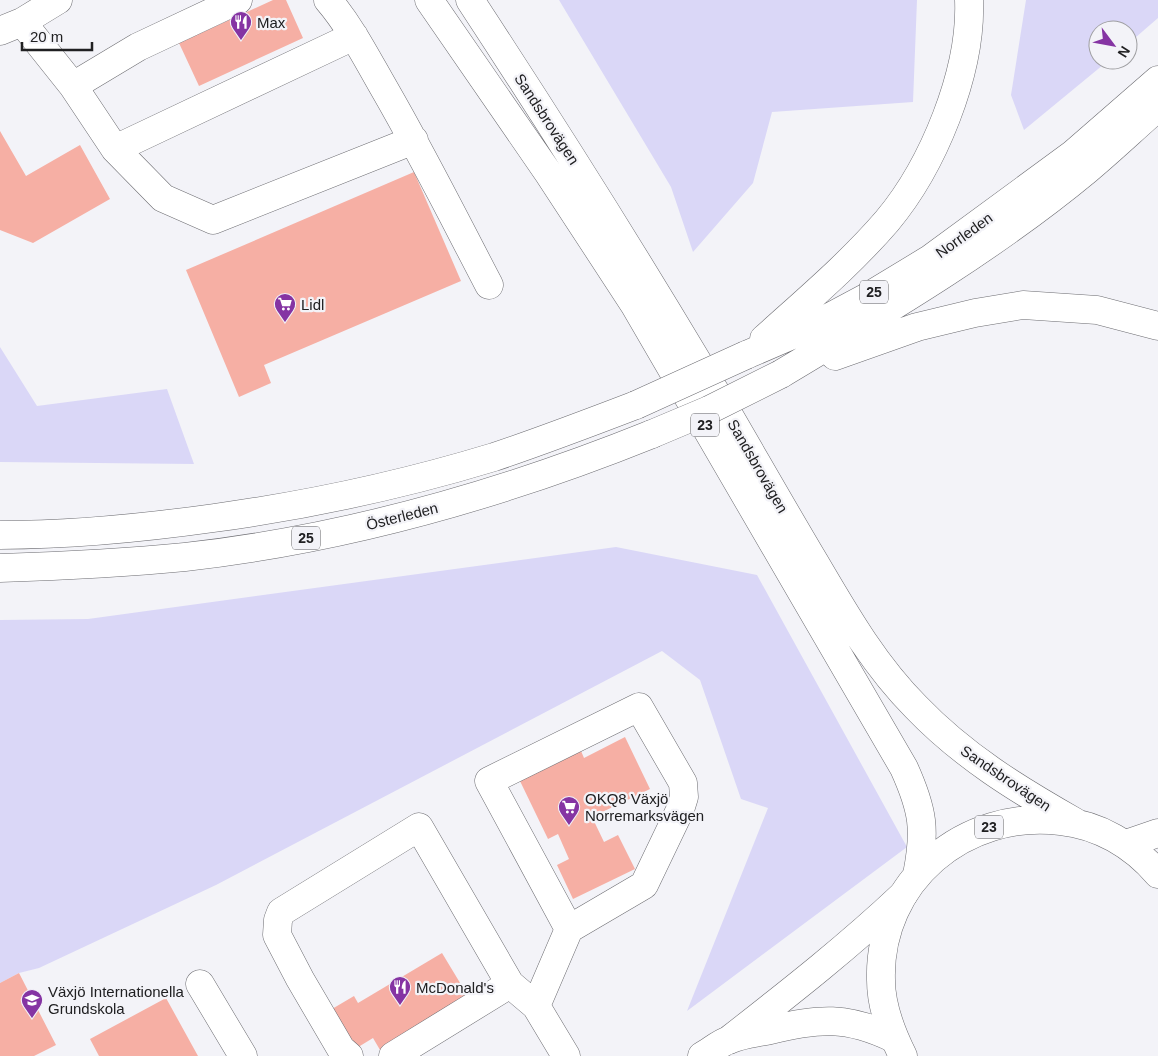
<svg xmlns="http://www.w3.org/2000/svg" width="1158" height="1056" font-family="Arial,sans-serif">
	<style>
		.green { fill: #dad7f7 }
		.building { fill: #f6afa4 }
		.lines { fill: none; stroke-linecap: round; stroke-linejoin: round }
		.minor-casing { stroke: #6c6c71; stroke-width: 29 }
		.major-casing { stroke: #6c6c71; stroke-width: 29 }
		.highway-casing { stroke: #6c6c71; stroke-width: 29 }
		.minor { stroke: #fff; stroke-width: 28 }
		.major { stroke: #fff; stroke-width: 28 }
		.highway { stroke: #fff; stroke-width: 28 }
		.highway-bridge-casing { stroke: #6c6c71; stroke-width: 29; stroke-linecap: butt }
		.highway-bridge { stroke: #fff; stroke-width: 28 }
		.labels { text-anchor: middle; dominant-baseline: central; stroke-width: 4.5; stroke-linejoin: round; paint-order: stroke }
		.shield { fill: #f3f3f8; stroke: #5f5f62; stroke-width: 1 }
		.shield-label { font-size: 14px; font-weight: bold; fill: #202022 }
		.poi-label { font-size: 15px; fill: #202022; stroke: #f3f3f8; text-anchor: start }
		.street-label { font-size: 15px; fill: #202022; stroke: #f3f3f8 }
	</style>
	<rect width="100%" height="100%" fill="#f3f3f8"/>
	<path class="green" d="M559 0H917L913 102 772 112 753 183 693 252 671 187Z
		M1026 0H1158V18L1128 44V30H1098V60H1109L1024 130 1011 95Z
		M0 347 37 406 167 389 194 464 0 462Z
		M616 547 757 575 907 847 687 1011 768 808 741 799 700 680 662 651 216 885 39 968 19 973 0 983V620L88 619Z"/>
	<path class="building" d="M273 0H286L303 38 199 86 179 43Z
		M0 131 26 176 80 145 110 199 33 243 0 230Z
		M414 172 461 281 264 365 271 383 239 397 186 270Z
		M625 737 650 789 592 817 604 842 618 835 635 869 573 899 557 865 569 859 558 834 548 839 520 781 581 751 584 758Z
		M442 953 471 1001 383 1055 373 1038 355 1049 332 1009 354 996 358 1003Z
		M19 973 56 1045 34 1056H0V983Z
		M166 998 198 1056H99L90 1039Z"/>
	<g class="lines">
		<g class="minor-casing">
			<path id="minor" d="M328 0C351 27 367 59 385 90 422 154 455 220 489 285
				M22 22 73 86 115 149 163 198 213 220 414 140
				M0 31 22 22 58 0
				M73 86 138 47 238 0
				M115 149 354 36
				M200 984 243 1056
				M729 1040C789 993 848 947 903 895
				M349 1056 341 1049 300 979 277 935 278 920 281 912 419 827 510 984 536 1006
				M393 1056 510 984
				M566 1056 536 1006 569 929 644 885 680 810 684 797 683 783 639 707 489 781 569 929
				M702 1056C711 1051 720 1043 729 1040 741 1034 757 1033 770 1030 819 1018 847 1016 893 1038"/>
		</g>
		<g class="major-casing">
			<path id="major" d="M429 0 549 174 634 304 904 768C923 810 926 830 917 875
				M470 0C548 119 624 239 697 361 737 428 775 496 815 563 845 614 874 665 916 707 963 756 1017 789 1075 822
				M903 1056C891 1032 881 1007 881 980 878 881 965 809 1061 821 1099 825 1133 845 1158 874"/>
		</g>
		<g class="highway-casing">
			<path id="highway" d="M764 339C806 301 850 264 887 221 933 166 972 72 969 0
				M746 355 811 327 869 296 930 259 1073 154 1158 80
				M835 356 917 327 975 313 1023 305 1097 310 1158 326
				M781 374C886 311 993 248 1087 170 1111 150 1134 128 1158 107
				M0 535C72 535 143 528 214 518 309 505 402 485 494 457 542 441 589 423 636 405
				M0 568C62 566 124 563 185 557 346 539 503 494 652 434
				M1126 844 1158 833"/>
		</g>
		<use href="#minor" class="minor"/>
		<use href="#major" class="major"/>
		<use href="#highway" class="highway"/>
		<g class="highway-bridge-casing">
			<path id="highway-bridge" d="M636 405 746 355
				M652 434 709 410 781 374"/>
		</g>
		<use href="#highway-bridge" class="highway-bridge"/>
	</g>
	<defs>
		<g id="restaurant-pin" transform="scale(1.125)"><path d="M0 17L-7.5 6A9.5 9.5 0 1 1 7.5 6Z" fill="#8534a3" stroke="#f3f3f8"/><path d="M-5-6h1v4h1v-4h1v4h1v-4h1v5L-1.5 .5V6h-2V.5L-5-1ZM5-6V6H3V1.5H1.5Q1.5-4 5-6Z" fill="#fff"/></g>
		<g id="supermarket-pin" transform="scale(1.125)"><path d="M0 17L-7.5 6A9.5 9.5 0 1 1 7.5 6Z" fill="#8534a3" stroke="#f3f3f8"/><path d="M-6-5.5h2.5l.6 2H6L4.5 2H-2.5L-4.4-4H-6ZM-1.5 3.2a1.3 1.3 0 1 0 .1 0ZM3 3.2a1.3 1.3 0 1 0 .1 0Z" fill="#fff"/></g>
		<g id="school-pin" transform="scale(1.125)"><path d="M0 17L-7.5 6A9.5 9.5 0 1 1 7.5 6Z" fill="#8534a3" stroke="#f3f3f8"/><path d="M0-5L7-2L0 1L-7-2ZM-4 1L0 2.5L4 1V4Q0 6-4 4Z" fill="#fff"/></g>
	</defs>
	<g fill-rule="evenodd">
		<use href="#restaurant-pin" x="241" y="22"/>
		<use href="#supermarket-pin" x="285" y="304"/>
		<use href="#supermarket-pin" x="569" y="807"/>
		<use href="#restaurant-pin" x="400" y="987"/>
		<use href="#school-pin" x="32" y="1000"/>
	</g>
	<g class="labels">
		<g class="shield">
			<rect x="860" y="280.5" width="28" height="23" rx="4"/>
			<rect x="691" y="413.5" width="28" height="23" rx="4"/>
			<rect x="292" y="526.5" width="28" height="23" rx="4"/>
			<rect x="975" y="815.5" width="28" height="23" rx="4"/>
		</g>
		<g class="shield-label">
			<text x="874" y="292">25</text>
			<text x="705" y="425">23</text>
			<text x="306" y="538">25</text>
			<text x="989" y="827">23</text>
		</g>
		<g class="poi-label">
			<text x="257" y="22">Max</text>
			<text x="301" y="304">Lidl</text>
			<text x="585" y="798">OKQ8 Växjö<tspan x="585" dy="17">Norremarksvägen</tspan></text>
			<text x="416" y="987">McDonald's</text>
			<text x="48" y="991">Växjö Internationella<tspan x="48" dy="17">Grundskola</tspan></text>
		</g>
		<g class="street-label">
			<text transform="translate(547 119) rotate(57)">Sandsbrovägen</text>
			<text transform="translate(964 235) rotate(-36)">Norrleden</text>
			<text transform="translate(758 466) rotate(60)">Sandsbrovägen</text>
			<text transform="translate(402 516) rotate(-14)">Österleden</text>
			<text transform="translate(1006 778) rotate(34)">Sandsbrovägen</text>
		</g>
	</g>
	<g transform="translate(1113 45) rotate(122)"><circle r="24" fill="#f3f3f8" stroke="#9f9fa2"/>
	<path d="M0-4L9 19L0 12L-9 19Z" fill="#8534a3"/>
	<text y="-8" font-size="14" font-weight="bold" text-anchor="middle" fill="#202022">N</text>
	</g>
	<path d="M22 42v8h70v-8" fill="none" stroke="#202022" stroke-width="2.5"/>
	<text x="30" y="42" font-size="15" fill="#202022" stroke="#f3f3f8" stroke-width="4" paint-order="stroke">20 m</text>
</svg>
